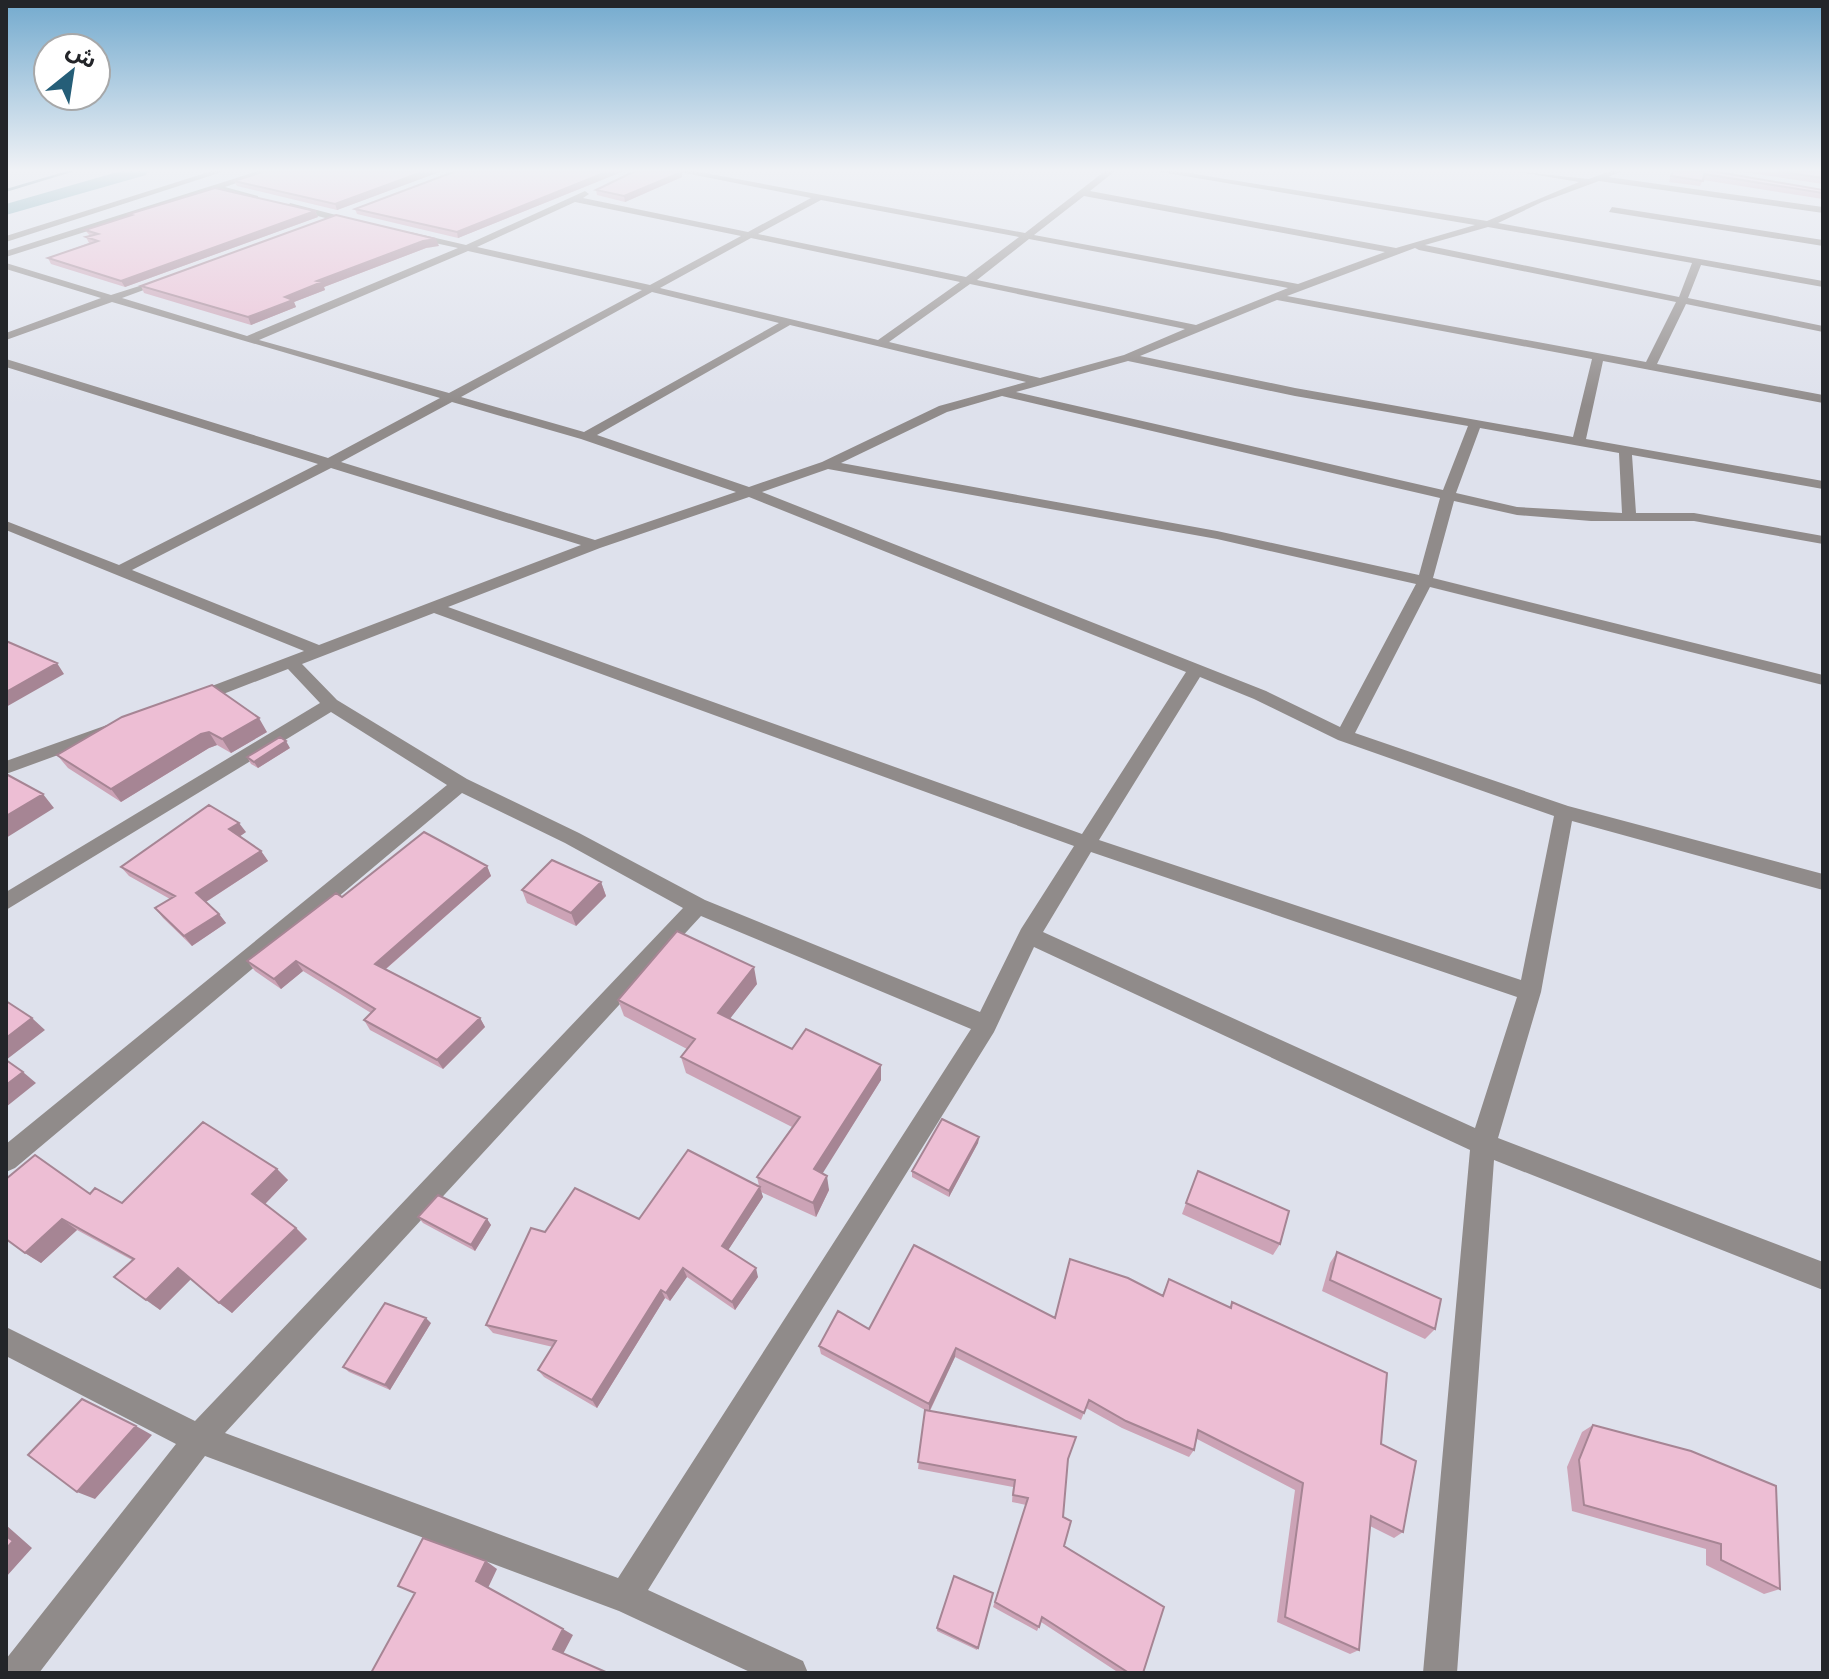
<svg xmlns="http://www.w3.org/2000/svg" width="1829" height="1679" font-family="Roboto,'Noto Sans Arabic',sans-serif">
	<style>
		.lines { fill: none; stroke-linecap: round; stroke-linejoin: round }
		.stream { fill: #507882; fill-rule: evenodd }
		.canal { fill: #639ca8; fill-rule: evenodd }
		.minor { fill: #908b8a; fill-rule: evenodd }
		.tertiary { fill: #908b8a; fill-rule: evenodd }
		.wall { fill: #cca3b6 }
		.shaded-wall { fill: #a68594 }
		.building { fill: #edbed4; stroke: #a68594; stroke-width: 2 }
	</style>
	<rect width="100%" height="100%" fill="#dee1ec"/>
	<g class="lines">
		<path class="stream" d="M67 171H75L6 192V189Z"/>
		<path class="canal" d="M121 171H148L146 175 6 215V204Z"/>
		<path class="minor" d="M258 171H271L225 187 258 196V200L217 190 6 257V251Z
			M675 171H694L1025 233 1105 171H1115L1090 191 1396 248 1475 225 1155 171H1176L1487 221 1579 182 1513 171 1589 179 1610 171H1622L1608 177 1823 207V213L1599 181 1542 202 1498 223 1823 281V287L1701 265 1688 298 1823 326V332L1686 304 1657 364 1823 395V403L1603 361 1586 439 1823 481V489L1632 455 1636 513H1694L1823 536V544L1694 521H1591L1517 515 1454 501 1433 578 1823 675V685L1430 587 1355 733 1568 806 1823 874V890L1572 821 1541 992 1498 1138 1823 1262V1290L1494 1160 1457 1673H1423L1470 1150 1034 947 994 1032 648 1590 803 1661 808 1673H752L619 1611 205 1456 39 1673H6V1659L176 1444 6 1356V1327L195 1421 683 908 565 843 462 793 15 1168 6 1172V1144L447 785 331 712 6 910V892L320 703 288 669 200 703H188L185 699 188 695 304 651 6 530V521L119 565 318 464 6 367V359L328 458 440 398 112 302 6 340V333L101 298 6 269V263L111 295 171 276V280L122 298 247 336 458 248 407 237 410 232 466 245 585 191 589 194 583 198 748 232 811 198ZM1084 196 1385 252 1298 284 1034 235ZM821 200 1019 237 966 277 758 234ZM575 202 741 236 650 285 477 247ZM1488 227 1692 263 1679 297 1425 245ZM751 238 960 282 878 340 660 288ZM1029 239 1288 288 1196 325 977 280ZM1415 248 1419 250 1676 302 1646 362 1287 296ZM468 251 642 290 449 393 259 340ZM970 284 1185 329 1124 355 1040 378 889 342ZM652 292 779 323 584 432 461 397ZM1277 300 1592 359 1573 437 1295 388 1140 356ZM790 325 1026 382 939 406 822 462 749 487 597 435ZM1128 361 1295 396 1468 426 1443 490 1016 392ZM1002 396 1440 498 1419 575 1217 531 841 463 947 412ZM452 402 581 439 736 492 595 540 341 462ZM1480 428 1619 453 1622 513 1517 507 1456 493ZM331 468 581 545 319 645 132 570ZM828 469 1217 539 1416 584 1340 727 1266 691 762 492ZM749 497 1186 672 1082 834 448 607 600 548ZM434 613 1074 846 1021 929 980 1012 705 900 579 833 467 779 337 700 302 664ZM1200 677 1254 699 1338 740 1554 816 1521 980 1099 840ZM1091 852 1517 997 1475 1128 1043 932ZM701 916 971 1029 618 1578 225 1433Z
			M290 203 359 221 361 223 356 226 287 208Z
			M1612 207 1823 240V246L1609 212Z
			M107 725 116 731 113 735 6 774V761Z"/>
		<path class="tertiary" d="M212 171H225L6 242V236Z"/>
	</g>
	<path class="wall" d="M442 171 337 210 237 186 234 181Z
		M456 171H624L458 238 357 214 355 209Z
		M1672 171H1712L1823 190V199L1703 180 1700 186 1669 182Z
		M1737 171H1823V184Z
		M682 177 625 202 597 195 596 190Z
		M315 211 318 217 125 287 51 264 48 258 89 243 86 237 90 236 85 230 130 216 129 214Z
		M439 246 426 248 324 287 325 290 294 302 296 307 251 325 144 293 141 286Z
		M122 717 267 732 231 753 217 745 209 748 121 802 68 768 57 755Z
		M290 748 258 768 251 764 247 757Z
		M246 832 240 836 261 851 268 861 206 902 219 914 226 923 192 946 163 918 155 908 170 899 129 876 121 867Z
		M487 866 491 876 386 969 480 1018 485 1027 443 1069 370 1030 364 1020 371 1013 303 971 281 989 255 971 247 961 342 897Z
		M601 882 606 896 576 926 527 903 522 890Z
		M757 984 730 1018 792 1049 881 1065V1080L822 1173 829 1190 816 1217 761 1192 763 1197 728 1250 758 1277 735 1310 687 1277 670 1301 665 1298 597 1408 544 1377 538 1370 553 1347 493 1333 486 1325 545 1232 639 1219 759 1186 757 1177 792 1127 686 1073 681 1057 687 1049 624 1016 618 1000Z
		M979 1137 978 1143 949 1197 912 1177V1171Z
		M277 1169 288 1180 265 1204 296 1228 307 1239 232 1313 191 1279 160 1310 132 1260 77 1230 41 1263 25 1253 90 1194 122 1203Z
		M1198 1171 1280 1244 1273 1255 1182 1214Z
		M418 1217 487 1219 491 1225 475 1251 423 1223Z
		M1337 1252 1435 1329 1425 1339 1322 1291 1330 1263Z
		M1169 1279 1229 1308 1232 1302 1381 1444 1403 1532 1394 1538 1370 1526 1359 1650 1350 1654 1277 1622 1295 1490 1197 1439 1194 1450 1189 1457 1122 1428 1086 1408 1081 1420 955 1357 930 1411 1068 1459 1063 1517 1064 1546 1143 1673H1119L1041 1622 1037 1631 993 1607 1026 1505 1012 1502 1013 1487 918 1469 925 1410 821 1354 819 1346 869 1329 1055 1318 1162 1296Z
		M431 1323 390 1390 349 1372 343 1367Z
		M1593 1425 1780 1589 1764 1594 1706 1565V1549L1572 1511 1567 1467 1582 1432Z
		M993 1593 977 1650 937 1631V1628Z"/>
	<path class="shaded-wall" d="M425 171H442L337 210 335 204Z
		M609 171H624L458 238 457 232Z
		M682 172V177L625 202 624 196Z
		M315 211 318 217 125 287 121 281Z
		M436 239 439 246 426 248 324 287 325 290 294 302 296 307 251 325 248 317 317 281 423 241Z
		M57 663 64 674 6 707V692Z
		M259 718 267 732 231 753 222 739Z
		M209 732 217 745 209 748 121 802 111 789 201 734Z
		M286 741 290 748 258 768 254 762Z
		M43 794 54 808 6 838V816Z
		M239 823 246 832 236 839 229 829Z
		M261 851 268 861 204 903 196 893Z
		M487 866 491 876 381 973 375 964Z
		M601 882 606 896 576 926 571 913Z
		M219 914 226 923 192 946 184 936Z
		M296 961 303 971 281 989 274 979Z
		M754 967 757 984 722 1029 718 1013Z
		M32 1018 45 1030 6 1060V1038Z
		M480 1018 485 1027 443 1069 437 1060Z
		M881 1065V1080L816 1184 814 1169Z
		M23 1072 36 1083 6 1107V1085Z
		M979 1137 978 1143 949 1197V1191Z
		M277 1169 288 1180 264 1205 252 1194Z
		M827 1176 829 1190 816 1217 813 1203Z
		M760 1187 763 1197 725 1255 722 1246Z
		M62 1219 77 1230 41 1263 25 1253Z
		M487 1219 491 1225 475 1251 471 1245Z
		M296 1228 307 1239 232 1313 219 1303Z
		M178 1268 192 1278 160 1310 146 1300Z
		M683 1268 687 1277 670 1301 666 1293Z
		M756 1268 758 1277 735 1310 732 1302Z
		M661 1290 665 1298 597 1408 592 1400Z
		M426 1318 431 1323 390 1390 385 1385Z
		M956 1348 955 1357 929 1412V1404Z
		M136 1426 152 1435 95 1499 77 1492Z
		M6 1525 32 1548 6 1577Z
		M486 1561 497 1569 488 1588 476 1581Z
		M563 1629 573 1635 563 1654 553 1649Z"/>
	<path class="building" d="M265 171H425L335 204 234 181Z
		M456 171H609L457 232 355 209Z
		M635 171H679L682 172 624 196 596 190Z
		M1673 171H1712L1823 190V193L1704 174 1703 181 1671 176Z
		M1777 171H1823V178Z
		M215 188 315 211 121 281 48 258 98 241 86 237 98 234 85 230 132 215 129 214Z
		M336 215 436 239 423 241 317 281 322 282 285 297 293 300 248 317 141 286Z
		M6 641 57 663 6 692Z
		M212 685 259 718 222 739 209 732 201 734 111 789 57 755 122 717Z
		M280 737 286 741 254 762 247 757Z
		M6 774 43 794 6 816Z
		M209 805 239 823 229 829 261 851 196 893 219 914 184 936 155 908 175 896 121 867Z
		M424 832 487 866 375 964 480 1018 437 1060 364 1020 375 1009 296 961 274 979 247 961 336 893 342 897Z
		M552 860 601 882 571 913 522 890Z
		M677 931 754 967 718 1013 792 1049 806 1029 881 1065 814 1169 827 1176 813 1203 757 1177 800 1117 681 1057 695 1039 618 1000Z
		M6 1001 32 1018 6 1038Z
		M6 1060 23 1072 6 1085Z
		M942 1119 979 1137 949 1191 912 1171Z
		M203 1122 277 1169 252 1194 296 1228 219 1303 178 1268 146 1300 114 1277 134 1259 62 1219 25 1253 6 1239V1179L35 1155 90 1194 95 1188 122 1203Z
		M688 1150 760 1187 722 1246 756 1268 732 1302 683 1268 666 1293 661 1290 592 1400 538 1370 556 1341 486 1325 531 1228 545 1232 575 1188 639 1219Z
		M1198 1171 1289 1211 1280 1244 1186 1203Z
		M438 1195 487 1219 471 1245 418 1217Z
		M914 1245 1055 1318 1070 1259 1128 1278 1163 1296 1169 1279 1231 1308 1232 1302 1387 1373 1381 1444 1416 1461 1403 1532 1371 1516 1359 1650 1285 1617 1303 1483 1198 1430 1194 1450 1126 1421 1089 1400 1084 1413 956 1348 929 1404 819 1346 838 1311 869 1329Z
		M1337 1252 1441 1299 1435 1329 1330 1280Z
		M385 1303 426 1318 385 1385 343 1367Z
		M82 1399 136 1426 77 1492 28 1455Z
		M925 1410 1076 1437 1068 1459 1063 1517 1071 1521 1064 1546 1164 1607 1143 1673H1129L1042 1617 1039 1627 995 1602 1028 1498 1013 1495 1015 1480 918 1462Z
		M1593 1425 1691 1451 1776 1486 1780 1589 1721 1560V1544L1584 1505 1579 1460Z
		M6 1536 13 1541 6 1549Z
		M423 1538 486 1561 476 1581 563 1629 553 1649 608 1673H371L415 1593 398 1586Z
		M954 1576 993 1593 978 1648 937 1628Z"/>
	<linearGradient id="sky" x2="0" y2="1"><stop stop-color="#73aace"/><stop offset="0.42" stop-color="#f0f2f6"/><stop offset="1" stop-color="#f0f2f6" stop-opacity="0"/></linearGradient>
	<rect width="1829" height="406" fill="url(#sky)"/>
	<rect width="1829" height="1679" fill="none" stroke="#232529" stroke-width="16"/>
	<g transform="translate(72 72) rotate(30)"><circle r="38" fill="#ffffff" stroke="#a7a8a9" stroke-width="2"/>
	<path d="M0-6L14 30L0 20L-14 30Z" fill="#255e78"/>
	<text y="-12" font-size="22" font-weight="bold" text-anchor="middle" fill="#232529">ش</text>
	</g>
</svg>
